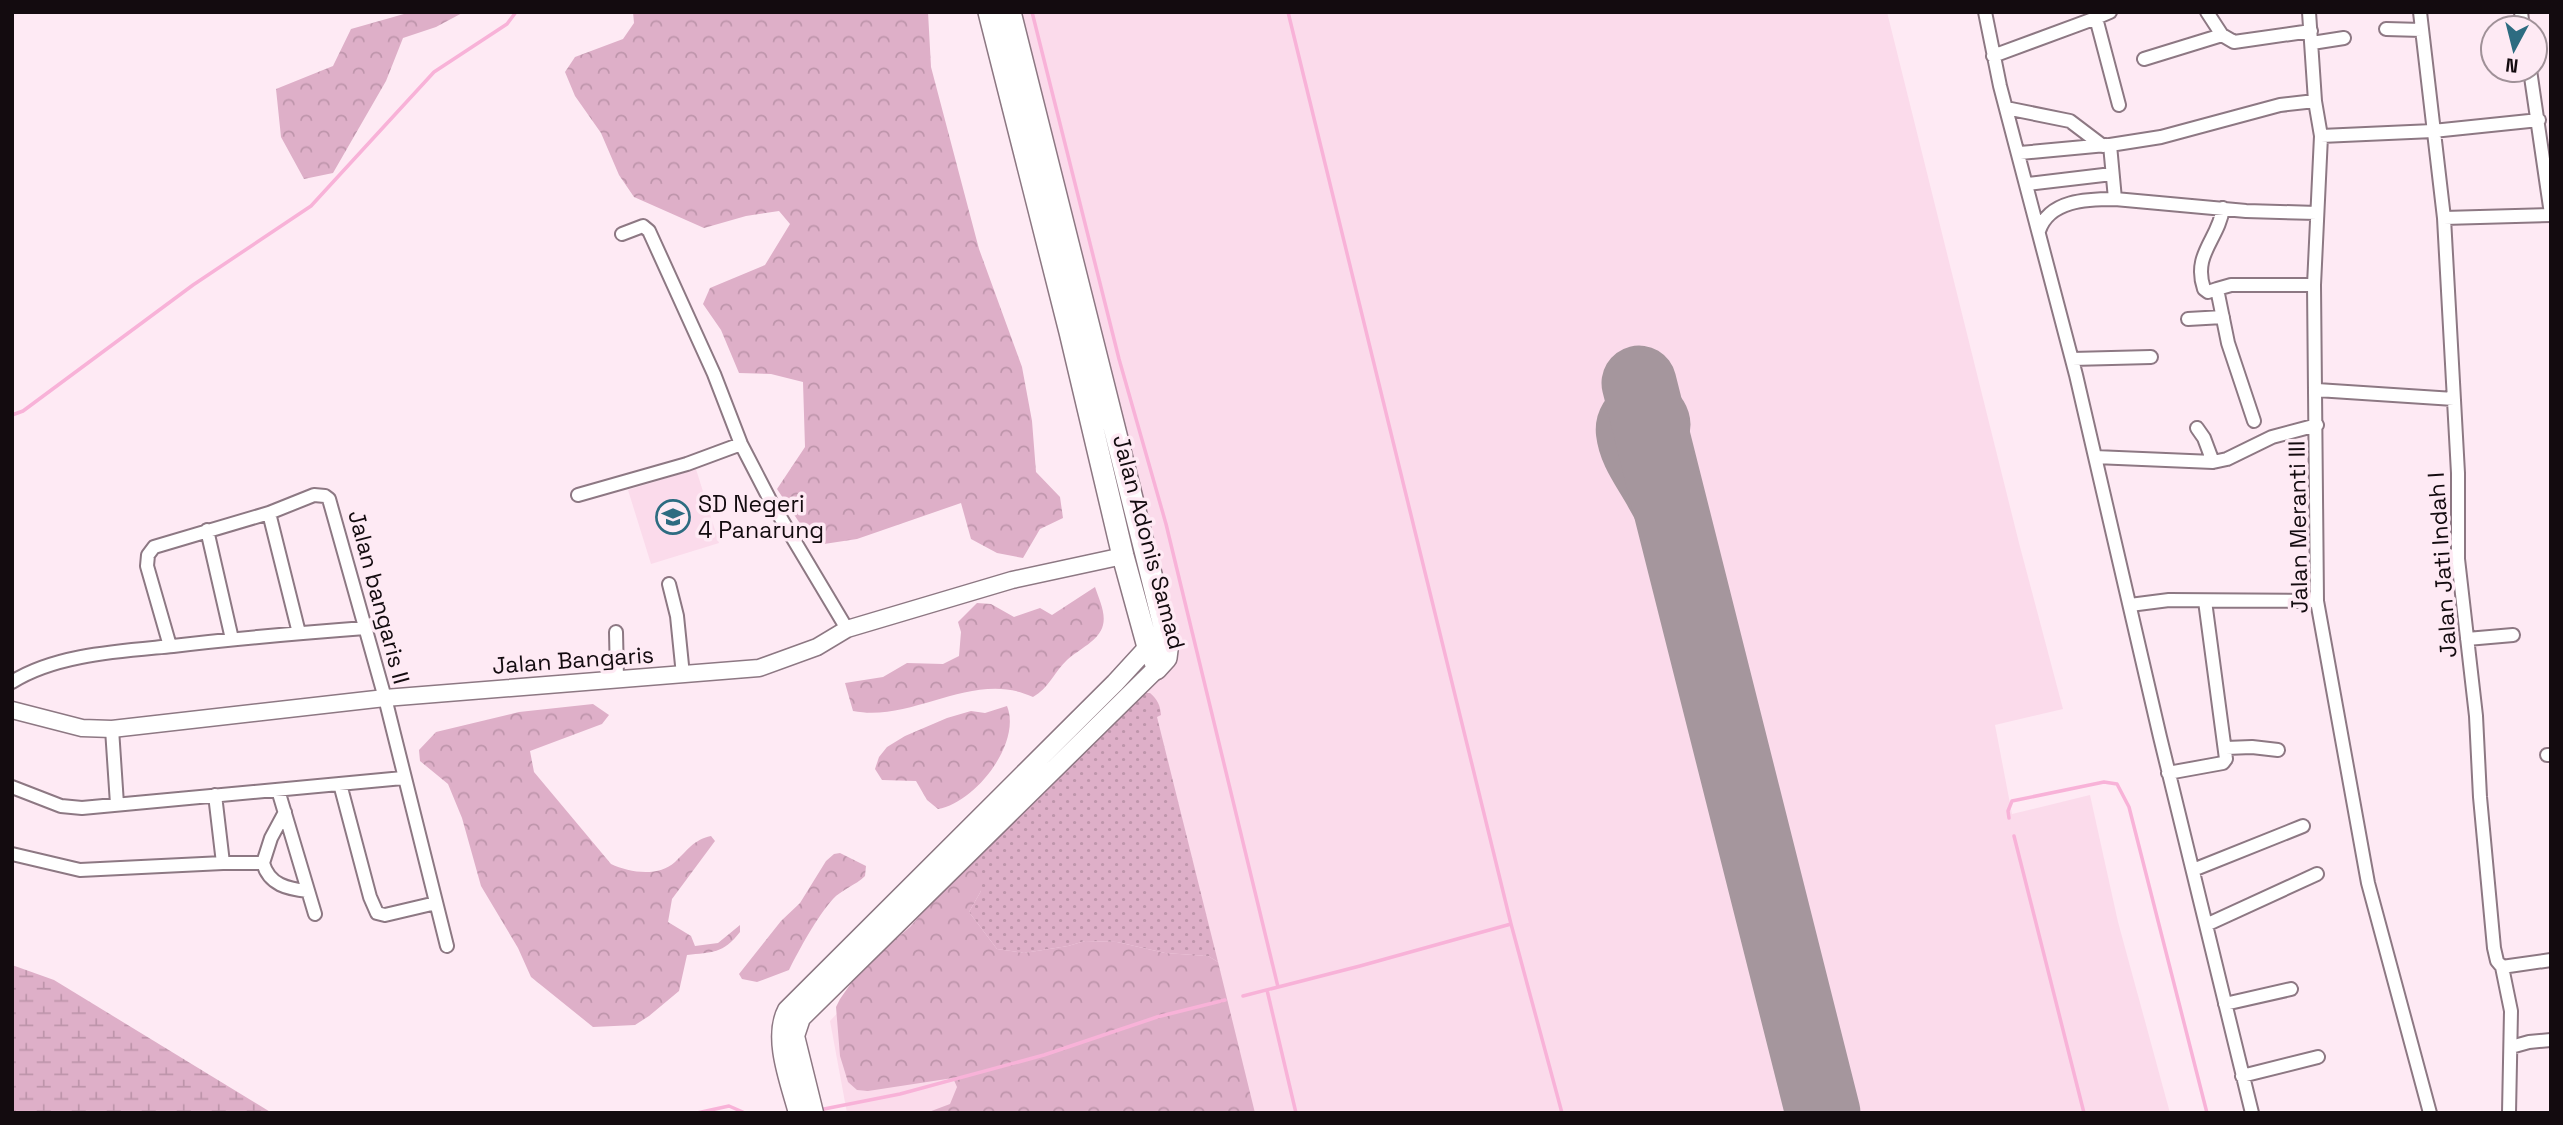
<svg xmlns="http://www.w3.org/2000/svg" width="2563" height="1125" font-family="'Space Grotesk',sans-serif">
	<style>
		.built { fill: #fbdbeb }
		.grass { fill: url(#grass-dots) }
		.forest { fill: url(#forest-crowns) }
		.wetland { fill: url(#wetland-marsh) }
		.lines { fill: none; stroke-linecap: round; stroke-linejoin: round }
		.stream { stroke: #f8b2d8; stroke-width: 3.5 }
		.taxiway { stroke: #a5969d; stroke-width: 30 }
		.runway { stroke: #a5969d; stroke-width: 75 }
		.minor-casing { stroke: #8d7883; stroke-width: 16 }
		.tertiary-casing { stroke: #8d7883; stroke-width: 19 }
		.secondary-casing { stroke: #8d7883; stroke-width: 21 }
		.trunk-casing { stroke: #8d7883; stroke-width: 24 }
		.minor { stroke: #fff; stroke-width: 12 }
		.tertiary { stroke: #fff; stroke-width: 16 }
		.secondary { stroke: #fff; stroke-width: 18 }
		.trunk { stroke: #fff; stroke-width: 21 }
		.labels { text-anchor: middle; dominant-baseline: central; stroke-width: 7; stroke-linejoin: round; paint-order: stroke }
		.poi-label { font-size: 23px; fill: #130b0f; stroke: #feeaf4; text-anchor: start }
		.street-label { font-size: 23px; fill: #130b0f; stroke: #feeaf4 }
	</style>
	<defs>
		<pattern id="grass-dots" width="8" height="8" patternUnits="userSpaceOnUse" patternTransform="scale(1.75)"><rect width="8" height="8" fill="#deafc8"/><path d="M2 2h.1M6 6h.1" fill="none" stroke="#be95ab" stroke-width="1.8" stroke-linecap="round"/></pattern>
		<pattern id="forest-crowns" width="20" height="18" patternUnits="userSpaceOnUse" patternTransform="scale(1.75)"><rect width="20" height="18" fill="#deafc8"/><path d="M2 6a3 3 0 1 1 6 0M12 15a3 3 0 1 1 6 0" fill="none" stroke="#be95ab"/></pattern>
		<pattern id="wetland-marsh" width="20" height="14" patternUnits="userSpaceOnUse" patternTransform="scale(1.75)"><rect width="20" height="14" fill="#deafc8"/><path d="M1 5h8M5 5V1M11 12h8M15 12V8" fill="none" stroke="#be95ab"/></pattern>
	</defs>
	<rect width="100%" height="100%" fill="#feeaf4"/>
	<path class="built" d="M1017 12H1887L2019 543 2063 709 1995 725 2012 814 2090 795 2118 922 2170 1113H847L830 1021 883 964 880 949 1176 649Z
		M696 469 719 543 651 564 628 490Z"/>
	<path class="grass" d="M1143 693H1150C1158 700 1160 705 1161 715L1157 717 1218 962 1208 956 1165 953 1117 942 1085 941 1068 946 1024 953 997 949 969 912 981 891 962 867Z"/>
	<path class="forest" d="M411 12H464L436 27 403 38 386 81 333 173 304 179 281 137 276 89 333 66 351 29Z
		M633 12H928L931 67 979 249 1022 367 1032 421 1036 472 1060 497 1063 518 1040 529 1023 558 997 553 971 539 961 503 857 539 824 544 803 528 777 489 805 447 803 382 771 374 739 373 721 330 703 304 710 288 765 265 790 224 779 211 746 216 704 228 634 197 619 175 601 133 575 96 565 72 575 57 623 39 634 23Z
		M1095 587C1099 599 1106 613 1103 625 1099 641 1079 649 1067 660 1055 671 1048 689 1033 697 973 669 914 723 853 711L845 683 883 677 907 663 943 664 959 656 961 632 958 622 977 603 991 604 1014 617 1040 608 1052 615Z
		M593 704 609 715 602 724 530 751 534 772 611 864C630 873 659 877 675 862 688 850 693 840 711 836L715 841 672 899 668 922 691 936 695 946 718 943 740 925V932C723 954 712 952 687 955L679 991 649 1016 635 1025 593 1027 531 977 518 948 481 886 462 818 448 784 420 761 419 750 436 732 519 712Z
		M1007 706C1022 743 975 803 938 809L927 800 916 781 882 780 875 769 879 757 887 747 905 736 947 718 971 711 985 713Z
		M840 853 866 866 865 876C856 885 841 890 833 899 817 917 800 948 789 970L757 982 742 979 739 974 781 921 800 903 826 861 834 854Z
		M962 867 979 873 981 891 969 912 997 949 1024 953 1068 946 1085 941 1117 942 1165 953 1208 956 1218 962 1255 1113H926L950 1104 957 1087 953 1078 868 1091 857 1090 848 1082 840 1056 836 1007 840 999 861 969 910 927Z"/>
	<path class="wetland" d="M12 965 54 980 272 1113H12Z"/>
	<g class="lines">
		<path class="stream" d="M1032 12 1119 359 1166 524 1278 987
			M12 415 23 411 193 285 311 206 434 72 507 24 516 12
			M2009 818 2008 811 2012 801 2104 782 2117 784 2129 807 2207 1113
			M2014 836 2084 1113
			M1511 924 1562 1113
			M1267 990 1296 1113
			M1243 996 1360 966 1511 924 1288 12
			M824 1109 900 1094 1044 1055 1157 1017 1225 1000
			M697 1113 729 1106 745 1113"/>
		<path class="taxiway" d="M1657 454C1664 448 1670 442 1674 433 1682 411 1656 385 1634 395 1619 402 1609 417 1611 434 1614 460 1630 479 1642 501 1659 531 1675 561 1692 591"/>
		<path class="runway" d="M1639 383 1823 1113"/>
		<g class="minor-casing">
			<path id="minor" d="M1985 12 2000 86 2076 375 2160 737 2252 1113
				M2207 12 2222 35 2234 42 2311 31
				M2309 12 2315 101 2321 136 2314 285 2317 601 2368 883 2430 1113
				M2420 12 2444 218 2458 473V559L2476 716 2480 797 2494 948 2497 961 2502 967 2511 1011 2509 1113
				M2521 12 2523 28
				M2096 18 2110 12
				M2386 29 2422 30
				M2312 43 2344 38
				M1993 56 2096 18 2119 105
				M2144 59 2222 35
				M2530 70 2551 214
				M2315 101 2280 105 2161 137 2110 145 2115 199 2246 211 2317 213
				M2006 108 2070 121 2103 146
				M2321 136 2433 131 2539 120
				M2020 153 2106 145
				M2028 184 2112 174
				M2444 218 2551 215
				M2039 231C2049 200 2087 199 2115 199
				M622 234 643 226 649 231 714 374 741 444 770 500 847 629
				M2217 289 2208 292 2204 289C2192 254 2219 239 2223 208
				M2188 319 2223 317
				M2072 359 2151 357
				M2317 390 2454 399
				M2254 421 2228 343 2217 289 2231 285H2314
				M2197 428 2204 438 2213 462
				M2095 457 2213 462 2227 459 2272 437 2317 425
				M578 495 687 464 741 444
				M269 513 299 633
				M207 530 232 639
				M669 584 677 616 683 675
				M2130 605 2169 600 2317 601
				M616 632 617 678
				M2467 639 2513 635
				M170 646 147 566 148 555 154 547 269 513 314 495 325 496 329 499 385 698 447 946
				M12 682C56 654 122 651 173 646 237 638 300 633 365 628
				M112 729 117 804
				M2226 748 2252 747 2278 750
				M2547 755H2551
				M2168 773 2223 763 2226 759 2205 601
				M340 784 370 897 377 913 385 915 436 903
				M12 787 61 806 82 808 403 778
				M278 790 315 914
				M12 854 80 870 223 863 215 795
				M223 863H263C269 885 288 889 308 891
				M263 863 271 838 285 812
				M2193 870 2303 826
				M2206 925 2317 874
				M2502 967 2551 960
				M2225 1004 2291 989
				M2511 1047 2529 1042 2551 1040
				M2242 1076 2318 1057"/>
		</g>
		<g class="tertiary-casing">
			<path id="tertiary" d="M12 710 82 728 112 729 385 698 759 668 817 647 847 629 1012 580 1123 556"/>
		</g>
		<g class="secondary-casing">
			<path id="secondary" d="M798 1113C790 1083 772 1038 787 1010L1115 683 1148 647 1156 669 801 1018 795 1036 814 1113"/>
		</g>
		<g class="trunk-casing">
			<path id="trunk" d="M989 12 1070 332 1123 556 1148 647
				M1010 12 1168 642 1166 658 1156 669"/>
		</g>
		<use href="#minor" class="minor"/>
		<use href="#tertiary" class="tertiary"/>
		<use href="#secondary" class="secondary"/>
		<use href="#trunk" class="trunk"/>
	</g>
	<defs>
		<g id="school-ring" transform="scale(1.75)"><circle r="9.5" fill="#feeaf4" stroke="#2d6c81" stroke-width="1.5"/><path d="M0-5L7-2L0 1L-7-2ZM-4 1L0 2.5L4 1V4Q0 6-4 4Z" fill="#2d6c81"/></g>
	</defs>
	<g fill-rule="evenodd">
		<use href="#school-ring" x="673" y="517"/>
	</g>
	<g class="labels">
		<g class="poi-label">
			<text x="698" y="504">SD Negeri<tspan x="698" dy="26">4 Panarung</tspan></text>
		</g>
		<g class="street-label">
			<text transform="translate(2298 527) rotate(-91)">Jalan Meranti III</text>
			<text transform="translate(1149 542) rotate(75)">Jalan Adonis Samad</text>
			<text transform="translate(2442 565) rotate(-94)">Jalan Jati Indah I</text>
			<text transform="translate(379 597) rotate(75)">Jalan bangaris II</text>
			<text transform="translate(573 660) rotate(-4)">Jalan Bangaris</text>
		</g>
	</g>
	<rect width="2563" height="1125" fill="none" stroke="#130b0f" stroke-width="28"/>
	<g transform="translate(2514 49) rotate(187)"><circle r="33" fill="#feeaf4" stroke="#a09198" stroke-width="2"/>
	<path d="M0-5L12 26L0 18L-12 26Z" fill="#2d6c81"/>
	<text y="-10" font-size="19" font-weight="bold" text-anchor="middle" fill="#130b0f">N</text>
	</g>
</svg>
